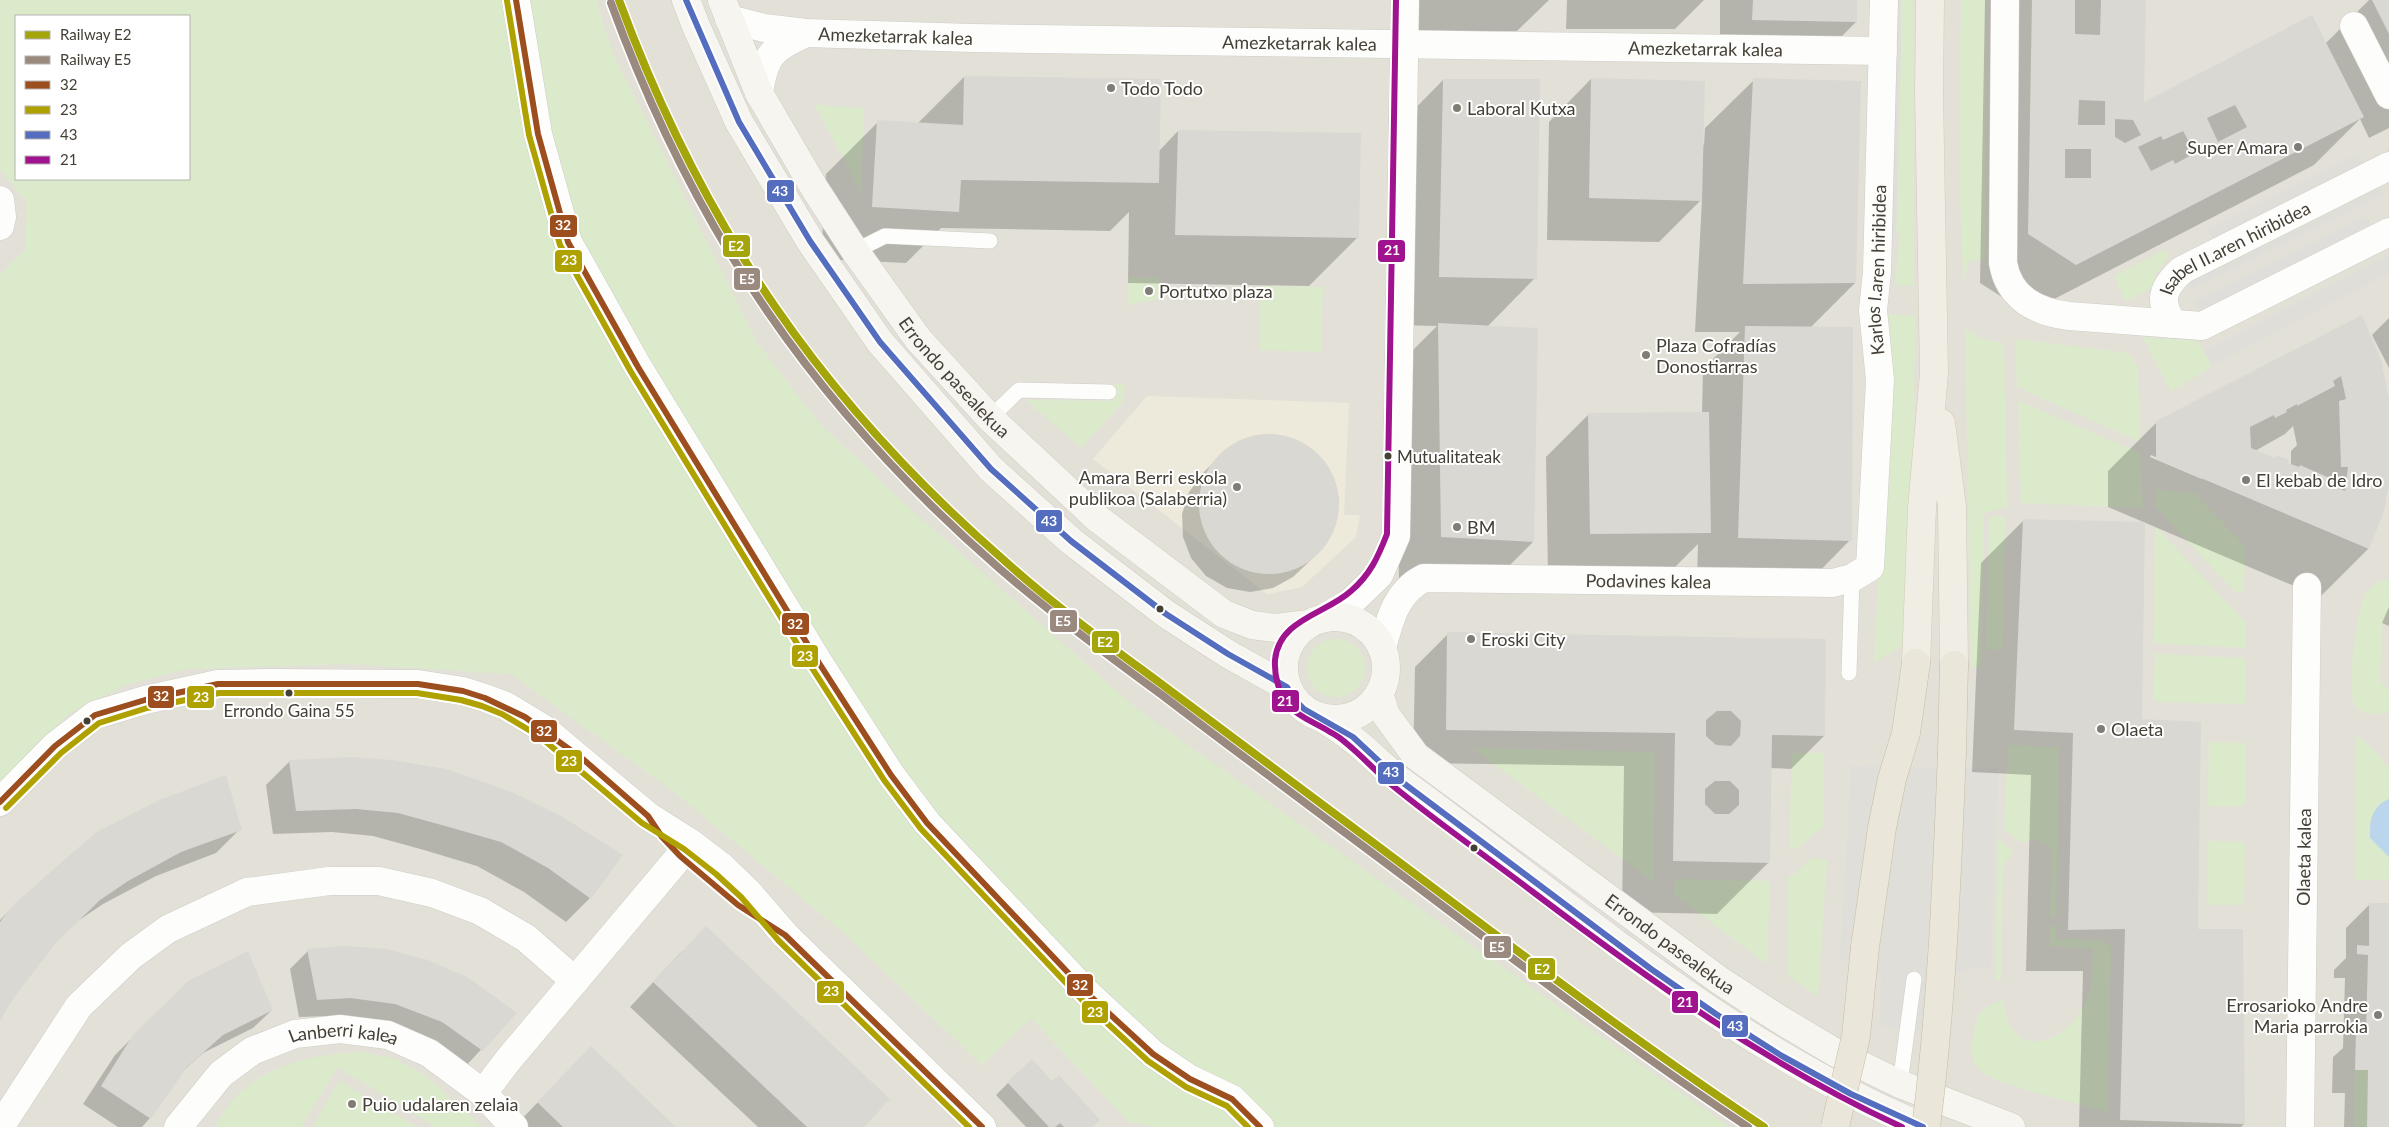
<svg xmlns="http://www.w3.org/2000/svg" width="2389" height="1127" font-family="Lato,sans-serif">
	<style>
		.residential { fill: #e3e1d7; fill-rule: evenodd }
		.education { fill: #edeadc }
		.green { fill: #dbeacb; fill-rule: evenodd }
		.parking { fill: #dfded9 }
		.water { fill: #bbd6ec }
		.shadow { fill: #0003; fill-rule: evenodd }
		.building { fill: #d9d8d2; fill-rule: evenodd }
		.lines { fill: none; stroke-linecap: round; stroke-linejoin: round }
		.lane-casing { stroke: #cdccc7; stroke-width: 16 }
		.street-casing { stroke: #cdccc7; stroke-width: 29 }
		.secondary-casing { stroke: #ceccc1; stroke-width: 29 }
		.primary-casing { stroke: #d1cbb8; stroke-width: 29 }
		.highway-casing { stroke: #c6bca6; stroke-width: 29 }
		.lane { stroke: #fdfdfc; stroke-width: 15 }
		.street { stroke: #fdfdfc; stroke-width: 28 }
		.secondary { stroke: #f6f5ef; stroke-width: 28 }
		.primary { stroke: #f0ede4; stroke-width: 28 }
		.highway { stroke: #ebe6da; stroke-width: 28 }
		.highway-bridge-casing { stroke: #c6bca6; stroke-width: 29; stroke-linecap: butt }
		.highway-bridge { stroke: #ebe6da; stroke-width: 28 }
		.bus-1-casing { stroke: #fff; stroke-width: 10 }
		.bus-2-casing { stroke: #fff; stroke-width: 10 }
		.bus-3-casing { stroke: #fff; stroke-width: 10 }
		.bus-4-casing { stroke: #fff; stroke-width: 10 }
		.bus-1 { stroke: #9d4e1f; stroke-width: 6 }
		.bus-2 { stroke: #afa200; stroke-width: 6 }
		.bus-3 { stroke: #546dbe; stroke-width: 6 }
		.bus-4 { stroke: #a0138e; stroke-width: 6 }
		.rail-1-casing { stroke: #fff; stroke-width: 11 }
		.rail-2-casing { stroke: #fff; stroke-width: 11 }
		.rail-1 { stroke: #a4a50b; stroke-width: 8 }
		.rail-2 { stroke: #9a897e; stroke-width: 8 }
		.poi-dot { fill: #807d75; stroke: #fff; stroke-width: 2 }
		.bus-dot { fill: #454036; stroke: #fff; stroke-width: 2 }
		.labels { text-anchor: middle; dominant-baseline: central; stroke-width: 4; stroke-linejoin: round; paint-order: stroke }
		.bus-label { font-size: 17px; fill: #454036; stroke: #fff; text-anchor: start }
		.street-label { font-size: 18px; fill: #454036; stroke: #fff }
		.poi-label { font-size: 18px; fill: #454036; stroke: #fff; text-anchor: start }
		.line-badge { stroke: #fff; stroke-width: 2 }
		.badge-label { font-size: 14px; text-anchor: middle; font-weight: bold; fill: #fff }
	</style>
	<rect width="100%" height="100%" fill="#efefea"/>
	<path class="residential" d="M0 0H2389V1127H0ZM16 16H189V179H16Z"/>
	<path class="education" d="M1147 396 1349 403 1344 515H1360L1356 537 1302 587 1267 594 1093 459Z"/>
	<path class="green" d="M0 0H596L612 51 758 344 820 424 916 514 1138 710 1729 1127H1155L1129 1122 1031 1018 982 1065 844 933 674 792 511 674 348 664 186 669 125 685 70 713 26 756 0 785V275L25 250 27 202 0 170ZM16 16H189V179H16Z
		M1901 0H1913L1914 286 1895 285 1900 233H1896Z
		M1961 0H1985V260L1969 261 1963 282 1959 155Z
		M815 105 864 108 861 192Z
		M2164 250 2169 256 2156 273 2153 287 2126 302 2114 276Z
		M1128 277 1159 278 1158 299 1127 305Z
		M1261 286 1323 287 1321 352 1259 350Z
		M1880 314 1915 316 1914 446 1906 643 1874 663 1885 445Z
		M1965 329 1983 339 2004 344 2007 507 1984 513 1981 668 1971 667Z
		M2143 337 2197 341 2212 366 2171 392Z
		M2015 339 2128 353 2138 367 2140 442 2017 387Z
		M1113 384H1125L1122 403 1081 448 1026 400 1113 401Z
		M2018 401 2140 453 2143 508 2021 503Z
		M2156 489 2194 493 2245 546 2244 592 2234 591 2155 506Z
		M1989 516 2005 517 2003 649 1986 650Z
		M2155 526 2245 622V648L2154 643Z
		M2384 580H2389V613L2382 628 2380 681 2389 691V713L2382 712 2378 715C2371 713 2361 713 2356 707 2345 695 2357 613 2364 597 2368 588 2375 583 2384 580Z
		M1307 668a29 29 0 1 1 58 0a29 29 0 1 1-58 0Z
		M2155 654 2245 658V704L2153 702Z
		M2356 736 2370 746 2389 768V880H2356Z
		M2209 742 2246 743 2245 806H2208Z
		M2008 745 2059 747 2056 917 2050 918 2052 849C2044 840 2032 837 2021 843L2004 829Z
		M1472 748 1655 752 1653 881Z
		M1792 753H1824L1823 827 1796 849H1789Z
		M1998 838 2013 852 2003 865 2001 979 1995 980Z
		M2208 841 2245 842 2244 905H2207Z
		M1813 858 1827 860 1818 996 1788 976V879Z
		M1675 879 1770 881 1767 964 1674 895Z
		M2050 926H2056V938L2103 941 2111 947 2107 1112C2084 1105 1993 1084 1980 1070 1969 1060 1972 1044 1974 1030 1977 1013 1987 1004 2003 1000 2011 1070 2073 1041 2089 994 2094 981 2092 963 2093 949L2050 946Z
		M360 1052 393 1058 426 1076 482 1127H436L338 1067 301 1127H215C220 1119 225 1108 232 1101 264 1064 314 1055 360 1052Z
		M2355 1070H2368L2367 1127H2354Z
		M339 1081 417 1127H312Z"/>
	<path class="parking" d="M1890 0H1901V45L1896 233H1885Z
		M2359 153 2365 165 2214 242 2207 229Z
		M2379 184 2384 194 2190 290 2185 280Z
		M2367 216 2371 224 2198 312 2194 302Z
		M2389 255V273L2212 366 2204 351Z
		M1851 766 1998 769 1991 969H1966L1933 987 1932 1032 1880 1025 1881 975 1840 958Z"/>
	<path class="water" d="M2389 799V857L2370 838C2369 821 2372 806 2389 799Z"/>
	<path class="shadow" d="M1415 0H1549L1517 31 1415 32Z
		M1567 0H1704L1675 29H1566Z
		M1720 0H1856V22L1823 55 1720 52Z
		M1985 0H2145L2143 104 2325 44 2369 0H2389V128L2369 138 2360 119 2314 165 2027 313 1980 283Z
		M964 77 1159 151 1178 131 1357 238 1309 286 1128 283 1129 212 1110 231 941 228 906 263 821 259 826 174 878 122 917 124Z
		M1591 79 1704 145 1705 128 1754 80 1855 283 1810 328 1850 540 1808 583 1697 580 1698 544 1667 575 1548 576 1546 457 1588 415 1702 413 1703 369 1740 332H1695L1702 199 1659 242 1547 240 1549 122Z
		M1443 80 1535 278 1487 327 1533 542 1491 584 1399 579 1396 367 1437 326 1391 325 1395 129Z
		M2362 317 2389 407V476L2385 503 2368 549 2320 597 2108 507V471L2157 422ZM2293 426 2297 445 2291 451V465L2255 451 2285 434ZM2151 455 2202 477V479L2150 457Z
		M2389 318V368L2372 335Z
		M1264 435 1286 437 1306 446 1323 460 1334 479 1339 500 1336 522 1327 542 1312 559 1293 577 1273 588 1250 592 1227 588 1206 576 1191 558 1183 537 1182 514 1189 492 1203 473 1222 454 1241 441Z
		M2023 521 2140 721 2197 930 2244 1124 2241 1127H2079L2083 971H2026L2031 775 1972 772 1981 563Z
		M2389 607V626L2382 623Z
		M1448 634 1824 736 1791 769 1771 768 1769 862 1717 914 1622 912 1624 766 1413 763 1415 667Z
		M290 761 621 856 590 898 566 922 524 892 477 866 424 850 373 836 332 832 273 834 266 785Z
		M240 829 216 853 156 876 103 904 75 923 55 943 14 995 0 1019V920L15 905Z
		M2370 904H2389V1127H2344L2345 1093H2332L2333 1057 2343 1048 2345 978H2334V970L2346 958V928Z
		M308 951 515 1013 463 1069 376 1022 331 1016 299 1017 290 969Z
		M682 951 862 1127H758L630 1007Z
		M272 1010 253 1028 203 1053 182 1072 150 1118 142 1127H118L83 1104 115 1055 134 1036Z
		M568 1071 674 1127H514Z
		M1008 1083 1091 1127H1026L996 1095Z"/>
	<path class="building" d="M1753 0H1857V22L1752 20Z
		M2032 0H2075V34L2100 35 2101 0H2146L2144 102 2312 15 2364 117 2076 265 2028 234ZM2079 100 2105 101V125H2078ZM2235 105 2247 127 2218 142 2207 118ZM2115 119 2133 120 2141 135 2125 143 2115 137ZM2183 131 2195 153 2175 164 2173 160 2151 171 2138 147 2161 136 2163 140ZM2065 149H2091V178H2065Z
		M2372 0H2389V34Z
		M964 76 1161 79 1159 183 961 180 959 212 872 207 877 120 963 125Z
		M1591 78 1705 81 1702 201 1589 198Z
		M1753 78 1861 81 1856 283 1743 284Z
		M1443 79H1540L1537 279 1439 277Z
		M1178 130 1361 133 1359 238 1175 235Z
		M2362 315 2381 360 2389 399V484L2383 514 2369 549 2156 459V421ZM2341 376 2346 399 2339 401 2341 467H2348L2345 491 2336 487 2339 482 2300 465 2299 467 2288 463 2289 460 2276 455 2275 458 2251 448 2250 427 2274 415 2275 418 2287 412 2286 410 2297 404V406L2335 386 2333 381Z
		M1438 323 1538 328 1534 542 1441 537Z
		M1745 326 1853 327 1852 541 1738 538Z
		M1709 412 1711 533 1590 534 1588 413Z
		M1199 504a70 70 0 1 1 140 0a70 70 0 1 1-140 0Z
		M2023 519 2145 522 2142 719 2201 722 2198 929H2243L2245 1124 2120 1120 2125 929 2068 930 2073 733 2014 730Z
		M1447 632 1826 639 1825 736 1772 735 1770 863 1673 861 1675 733 1446 730ZM1717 711H1731L1741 721 1740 736 1731 746 1716 745 1706 736V720ZM1715 781H1730L1739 790V805L1729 814H1715L1705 804V789Z
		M350 757 393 760 446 769 512 792 561 816 623 855 591 899 548 868 501 842 449 827 398 813 356 809 296 811 289 760Z
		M226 775 242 830 181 852 128 881 100 900 56 943 15 996 0 1021V922L14 904 95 833 157 801Z
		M2369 903H2389V1127H2367L2368 1070H2355L2356 1032 2366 1033 2368 955 2357 954V945L2369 946Z
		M706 926 890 1099 864 1127H807L653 982Z
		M344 946 387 949 428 960 469 978 517 1013 483 1051 442 1022 395 1004 350 998 317 1000 307 949Z
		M248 951 273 1010 223 1035 187 1067 151 1119 101 1086 133 1035 188 981Z
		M591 1046 676 1127H563L537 1102Z
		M1032 1059 1052 1081 1059 1075 1100 1120 1092 1127H1064L1060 1123 1055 1127H1049L1007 1082Z"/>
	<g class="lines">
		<g class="lane-casing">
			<path id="lane" d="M855 251 885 236 990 241
				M990 418 1019 390 1109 392
				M1849 673 1852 578
				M1900 1084 1914 979"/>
		</g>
		<g class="street-casing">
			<g id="street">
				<path d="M516 0 538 134 568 242 638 367 819 663 891 775 927 823 1089 995 1153 1054 1190 1079 1232 1099 1260 1127"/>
				<path d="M2005 0 2003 263C2009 298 2036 312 2069 316L2202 326 2389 232"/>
				<path id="s1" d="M729 19 764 28 806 33 972 38 1883 51"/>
				<path d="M2354 26 2389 95"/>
				<path d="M759 93C765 54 771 50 806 33"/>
				<path d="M0 200 2 217 0 226"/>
				<path id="s2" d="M2173 324C2158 301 2162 288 2182 270L2389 166"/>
				<path d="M1324 618 1350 603 1379 575 1396 536 1405 0"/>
				<path id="s3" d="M1382 648C1390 619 1396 592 1424 578L1833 583 1852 578 1870 567 1880 380 1873 310 1877 272 1884 0"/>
				<path d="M0 802 55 746 95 715 145 700 218 684 269 683 418 684 463 691 485 698 506 706 544 729 648 816 689 842 722 867 747 891 785 935 982 1127"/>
				<path d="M483 1093 509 1059 680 856"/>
				<path d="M0 1127 79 1006 131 956 168 929 247 892 329 881H379L432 893 480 911 526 938 575 981"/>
				<path id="s4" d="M178 1127 221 1074 252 1051 295 1034 340 1029 388 1035 429 1053 483 1093 514 1127"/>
				<path id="s5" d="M2300 1127 2307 587"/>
			</g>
		</g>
		<g class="secondary-casing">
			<g id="secondary">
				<path d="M686 0 696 26 739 122 810 241 880 342 991 469 1071 541 1166 614 1228 654 1287 687"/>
				<path id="s6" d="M722 0 759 93 815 189 855 251 918 339 990 418 1097 518 1224 614 1252 625 1275 628 1309 624"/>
				<circle cx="1335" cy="668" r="51"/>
				<path id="s7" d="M1379 694 1386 715 1416 756 1719 980 1779 1019 1836 1053 1900 1084 2011 1127"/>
				<path d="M1317 716C1349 732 1371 756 1398 779 1568 902 1727 1046 1923 1127"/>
			</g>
		</g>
		<g class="primary-casing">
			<path id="primary" d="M1941 423 1952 507 1954 665
				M1916 663 1922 508 1934 373 1929 93 1930 0"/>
		</g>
		<g class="highway-casing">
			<path id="highway" d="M1952 752 1954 665
				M1865 947 1882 828 1892 779 1906 733 1916 663"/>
		</g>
		<use href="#lane" class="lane"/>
		<use href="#street" class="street"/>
		<use href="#secondary" class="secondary"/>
		<use href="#primary" class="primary"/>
		<use href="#highway" class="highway"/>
		<g class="highway-bridge-casing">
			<path id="highway-bridge" d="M1835 1127 1856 1036 1865 947
				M1926 1127C1942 1003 1947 877 1952 752"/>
		</g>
		<use href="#highway-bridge" class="highway-bridge"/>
		<g class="bus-1-casing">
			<path id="bus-1" d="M516 0 538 134 568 242 638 367 819 663 891 775 927 823 1089 995 1153 1054 1190 1079 1232 1099 1260 1127
				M0 802 55 746 95 715 145 700 218 684H418L463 691 485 698 525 717 584 760 648 816 662 837 680 856 738 905 785 935 982 1127"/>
		</g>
		<g class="bus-2-casing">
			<path id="bus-2" d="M507 1 529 135 560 245 631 372 812 668 884 780 921 829 1083 1001 1148 1061 1186 1087 1227 1106 1248 1127
				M6 808 61 753 99 723 147 708 219 693H417L461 700 482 706 502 714 539 736 642 823 684 849 716 874 741 897 779 941 969 1127"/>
		</g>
		<g class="bus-3-casing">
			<path id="bus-3" d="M686 0 739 122 810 241 880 342 991 469 1071 541 1166 614 1228 654 1287 687 1294 699 1304 709 1353 737 1398 779 1651 969 1716 1014 1782 1056 1851 1094 1923 1127"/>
		</g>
		<g class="bus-4-casing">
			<path id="bus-4" d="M1396 0 1387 534C1378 557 1370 575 1351 591 1326 614 1279 619 1275 660 1274 676 1279 694 1289 706 1300 718 1316 723 1330 732 1339 736 1346 743 1353 749 1367 761 1379 775 1393 786 1438 823 1486 856 1533 892 1652 982 1766 1064 1902 1127"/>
		</g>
		<use href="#bus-1" class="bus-1"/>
		<use href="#bus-2" class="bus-2"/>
		<use href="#bus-3" class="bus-3"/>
		<use href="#bus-4" class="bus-4"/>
		<g class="rail-1-casing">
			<path id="rail-1" d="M619 0C703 228 822 402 1006 562 1057 608 1113 648 1168 689 1225 731 1282 774 1339 817 1480 922 1618 1030 1764 1127"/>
		</g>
		<g class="rail-2-casing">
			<path id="rail-2" d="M611 3C695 233 816 409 1000 569 1052 614 1107 655 1162 695 1218 738 1275 780 1332 823 1470 925 1605 1032 1748 1127"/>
		</g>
		<use href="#rail-1" class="rail-1"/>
		<use href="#rail-2" class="rail-2"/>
	</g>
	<g class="poi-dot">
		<circle cx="1111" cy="88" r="5"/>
		<circle cx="1457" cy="108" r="5"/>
		<circle cx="2298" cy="147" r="5"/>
		<circle cx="1149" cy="291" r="5"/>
		<circle cx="1646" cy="355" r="5"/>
		<circle cx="2246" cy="480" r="5"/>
		<circle cx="1237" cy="487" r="5"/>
		<circle cx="1457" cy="527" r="5"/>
		<circle cx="1471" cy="639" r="5"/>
		<circle cx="2101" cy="729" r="5"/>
		<circle cx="2378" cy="1015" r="5"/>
		<circle cx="352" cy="1104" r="5"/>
	</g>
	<g class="bus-dot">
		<circle cx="1388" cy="456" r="4.5"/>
		<circle cx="1160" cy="609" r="4.5"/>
		<circle cx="289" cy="693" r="4.5"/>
		<circle cx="87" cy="721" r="4.5"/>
		<circle cx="1474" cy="848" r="4.5"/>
	</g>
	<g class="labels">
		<g class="bus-label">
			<text x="1397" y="456">Mutualitateak</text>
			<text x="289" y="710" text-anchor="middle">Errondo Gaina 55</text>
		</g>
		<g class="street-label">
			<text stroke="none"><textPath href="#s1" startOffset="168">Amezketarrak kalea</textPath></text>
			<text stroke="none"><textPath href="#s1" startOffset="572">Amezketarrak kalea</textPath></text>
			<text stroke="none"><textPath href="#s1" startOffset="978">Amezketarrak kalea</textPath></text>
			<text stroke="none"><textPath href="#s2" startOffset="118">Isabel II.aren hiribidea</textPath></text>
			<text stroke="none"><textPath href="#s3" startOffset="832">Karlos I.aren hiribidea</textPath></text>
			<text stroke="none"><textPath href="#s6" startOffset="446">Errondo pasealekua</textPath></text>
			<text stroke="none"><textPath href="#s3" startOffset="309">Podavines kalea</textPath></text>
			<text stroke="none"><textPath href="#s5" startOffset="270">Olaeta kalea</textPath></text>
			<text stroke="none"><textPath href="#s7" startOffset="389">Errondo pasealekua</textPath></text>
			<text stroke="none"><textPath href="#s4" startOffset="202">Lanberri kalea</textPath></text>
		</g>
		<g class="poi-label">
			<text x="1121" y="88">Todo Todo</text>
			<text x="1467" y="108">Laboral Kutxa</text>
			<text x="2288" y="147" text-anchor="end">Super Amara</text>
			<text x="1159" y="291">Portutxo plaza</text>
			<text x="1656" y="345">Plaza Cofradías<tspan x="1656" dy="21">Donostiarras</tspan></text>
			<text x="1227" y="477" text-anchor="end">Amara Berri eskola<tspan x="1227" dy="21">publikoa (Salaberria)</tspan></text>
			<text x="2256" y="480">El kebab de Idro</text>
			<text x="1467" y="527">BM</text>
			<text x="1481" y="639">Eroski City</text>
			<text x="2111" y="729">Olaeta</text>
			<text x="2368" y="1005" text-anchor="end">Errosarioko Andre<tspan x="2368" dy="21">Maria parrokia</tspan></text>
			<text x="362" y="1104">Puio udalaren zelaia</text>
		</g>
	</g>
	<g class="line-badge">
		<rect x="766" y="179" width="29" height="24" rx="5" fill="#546dbe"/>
		<rect x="549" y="214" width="29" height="24" rx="5" fill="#9d4e1f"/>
		<rect x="722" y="234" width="29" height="24" rx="5" fill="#a4a50b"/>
		<rect x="1377" y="239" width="29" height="24" rx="5" fill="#a0138e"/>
		<rect x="554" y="249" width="29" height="24" rx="5" fill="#afa200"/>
		<rect x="733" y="267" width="28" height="24" rx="5" fill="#9a897e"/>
		<rect x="1035" y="509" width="28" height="24" rx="5" fill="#546dbe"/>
		<rect x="1049" y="609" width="29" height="24" rx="5" fill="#9a897e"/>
		<rect x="781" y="612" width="29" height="24" rx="5" fill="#9d4e1f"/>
		<rect x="1091" y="630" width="29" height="24" rx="5" fill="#a4a50b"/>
		<rect x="791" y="644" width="28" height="24" rx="5" fill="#afa200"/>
		<rect x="147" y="685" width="28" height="24" rx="5" fill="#9d4e1f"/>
		<rect x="186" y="685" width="29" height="24" rx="5" fill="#afa200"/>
		<rect x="1271" y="689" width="29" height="24" rx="5" fill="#a0138e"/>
		<rect x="530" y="719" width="28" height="24" rx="5" fill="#9d4e1f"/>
		<rect x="555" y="749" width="28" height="24" rx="5" fill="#afa200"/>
		<rect x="1377" y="761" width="28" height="24" rx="5" fill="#546dbe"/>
		<rect x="1483" y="935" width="29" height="24" rx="5" fill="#9a897e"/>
		<rect x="1527" y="957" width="29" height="24" rx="5" fill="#a4a50b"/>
		<rect x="1066" y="973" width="28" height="24" rx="5" fill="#9d4e1f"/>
		<rect x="816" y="980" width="29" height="24" rx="5" fill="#afa200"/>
		<rect x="1671" y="990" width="28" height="24" rx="5" fill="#a0138e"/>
		<rect x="1081" y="1000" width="28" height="24" rx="5" fill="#afa200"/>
		<rect x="1721" y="1014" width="28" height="24" rx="5" fill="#546dbe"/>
	</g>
	<g class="badge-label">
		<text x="780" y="196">43</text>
		<text x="563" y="230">32</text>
		<text x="736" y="251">E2</text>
		<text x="1392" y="255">21</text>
		<text x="569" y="265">23</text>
		<text x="747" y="284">E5</text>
		<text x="1049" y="526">43</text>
		<text x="1063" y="626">E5</text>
		<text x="795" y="629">32</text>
		<text x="1105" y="647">E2</text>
		<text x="805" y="661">23</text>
		<text x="161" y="701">32</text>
		<text x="201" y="702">23</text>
		<text x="1285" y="706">21</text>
		<text x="544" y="736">32</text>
		<text x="569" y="766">23</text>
		<text x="1391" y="777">43</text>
		<text x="1497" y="952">E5</text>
		<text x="1542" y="974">E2</text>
		<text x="1080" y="990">32</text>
		<text x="831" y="996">23</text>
		<text x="1685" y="1007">21</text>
		<text x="1095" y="1017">23</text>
		<text x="1735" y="1031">43</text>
	</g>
	<rect x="15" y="15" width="175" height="165" fill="#ffffff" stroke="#b5b3af"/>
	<rect x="25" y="31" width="25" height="8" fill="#a4a50b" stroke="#b5b3af"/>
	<text x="60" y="40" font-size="15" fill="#454036">Railway E2</text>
	<rect x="25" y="56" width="25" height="8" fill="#9a897e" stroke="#b5b3af"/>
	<text x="60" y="65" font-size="15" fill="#454036">Railway E5</text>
	<rect x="25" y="81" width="25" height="8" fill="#9d4e1f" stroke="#b5b3af"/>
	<text x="60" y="90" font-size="15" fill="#454036">32</text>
	<rect x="25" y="106" width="25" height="8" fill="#afa200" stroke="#b5b3af"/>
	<text x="60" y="115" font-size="15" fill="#454036">23</text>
	<rect x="25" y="131" width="25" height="8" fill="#546dbe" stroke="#b5b3af"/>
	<text x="60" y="140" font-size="15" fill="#454036">43</text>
	<rect x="25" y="156" width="25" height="8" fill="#a0138e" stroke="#b5b3af"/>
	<text x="60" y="165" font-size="15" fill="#454036">21</text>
</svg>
